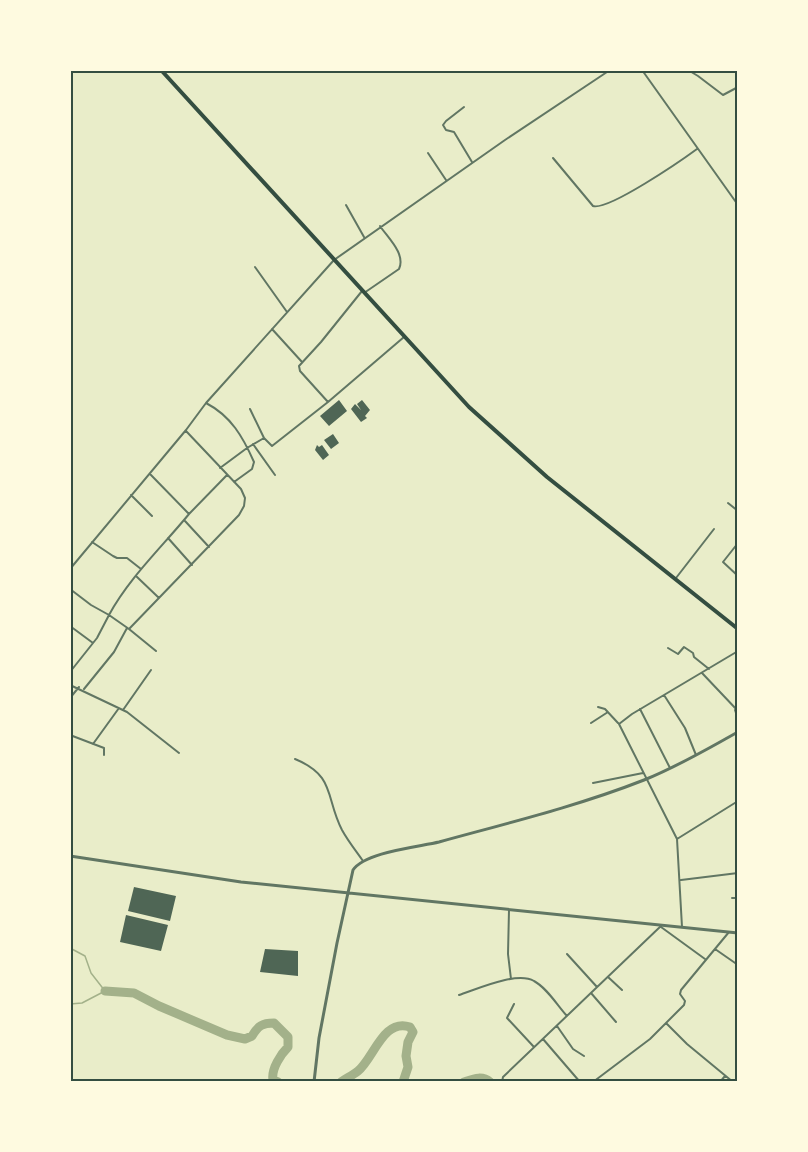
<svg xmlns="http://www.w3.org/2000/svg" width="808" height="1152" font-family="Jost,sans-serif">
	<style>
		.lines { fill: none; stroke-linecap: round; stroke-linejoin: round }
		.stream { stroke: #a3b18a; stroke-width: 1.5 }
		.river { stroke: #a3b18a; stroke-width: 9 }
		.building { fill: #4f6655 }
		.minor { stroke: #617663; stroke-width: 2 }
		.tertiary { stroke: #617663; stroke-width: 3 }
		.primary { stroke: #344e41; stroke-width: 4 }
		.neatline { fill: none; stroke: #344e41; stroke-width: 2 }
	</style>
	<rect width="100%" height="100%" fill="#e9edc9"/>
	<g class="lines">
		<path class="stream" d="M70 948 85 956 91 973 105 991 82 1003 70 1004"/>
		<path class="river" d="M105 991 134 993 159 1006 227 1035 245 1039 252 1036C258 1026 262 1023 274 1023L288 1037V1047C281 1054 271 1069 273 1080L278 1082
			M341 1082C347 1078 353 1075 358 1071 374 1058 383 1018 410 1027L413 1032 408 1042 406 1056 408 1067 403 1082
			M464 1082C473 1079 482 1075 490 1082"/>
	</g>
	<path class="building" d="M339 400 347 411 329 426 320 416Z
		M362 400 370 410 365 416 367 418 361 422 351 409 355 404 361 410 357 404Z
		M333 434 339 443 331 449 324 440Z
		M317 445 319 447 322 445 329 455 323 460 315 450Z
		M134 887 176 896 170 921 128 911Z
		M126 915 168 925 161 951 120 942Z
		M265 949 298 951V976L260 972Z"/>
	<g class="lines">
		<path class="minor" d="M642 70 738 205
			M688 70 698 76 723 95 738 87
			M464 107 446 121 443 125 446 130 454 132 472 162
			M428 153 446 180
			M553 158 593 206C608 211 682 160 697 149
			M346 205 364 237
			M255 267 287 312
			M364 293 399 269C406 254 388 238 380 226
			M272 329 302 362
			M328 402 300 371 299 366 321 342 362 291
			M206 403C231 416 243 437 254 462L252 469 234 482
			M250 409 264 438 272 446 328 402 404 337
			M253 444 275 475
			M220 468 247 448 264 438
			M131 495 152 516
			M728 503 738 511
			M189 514 227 475
			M185 521 209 547
			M168 538 192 565
			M92 542 113 556 117 558H127L141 569
			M738 543 723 562 738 576
			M70 569 186 430 206 403 334 260 505 140 610 70
			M136 576 159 598
			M676 578 714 529
			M70 589 91 605 109 615C129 578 162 547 189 514L150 474
			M70 626 93 643
			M129 629 156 651
			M668 648 678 654 684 647 693 653 694 657 709 669
			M70 672 97 638 109 615 129 629 239 515 244 506 245 498 241 489 186 431
			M702 673 738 711
			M70 685 127 712 179 753
			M84 689 114 652 127 628
			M664 695 685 728 696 755
			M70 698 79 687
			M70 705V707
			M598 707 605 709 618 723
			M640 709 670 768
			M123 710 151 670
			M735 710 738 719
			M591 723 608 712
			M70 735 104 748V755
			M93 744 119 708
			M295 759C336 776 325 797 342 830 348 841 356 851 363 861
			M593 783 643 773
			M677 839 738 801
			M681 880 738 873
			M732 898H738
			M509 910 508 954 511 979
			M661 927 705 959
			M682 927 677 839 619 724 632 714 738 651
			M715 949 738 965
			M567 954 597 987
			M608 977 622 990
			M591 993 616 1022
			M459 995C477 989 517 971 534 981 547 988 557 1005 567 1016
			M514 1004 507 1018 534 1047
			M666 1023 687 1044 733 1082
			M557 1026 573 1049 584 1056
			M543 1039 580 1082
			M502 1082 503 1077 662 925
			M593 1082 650 1039 684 1005 685 1001 680 994 681 990 729 932
			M720 1082 725 1076"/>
		<path class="tertiary" d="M70 856 241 882 738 933
			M314 1082 319 1038 337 943 353 870C365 852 418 847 439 842 508 823 578 806 644 780 677 767 707 749 738 732"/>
		<path class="primary" d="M161 70 469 407 547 477 738 629"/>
	</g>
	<rect width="808" height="1152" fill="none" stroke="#fefae0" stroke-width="144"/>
	<rect x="72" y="72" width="664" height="1008" class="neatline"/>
</svg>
